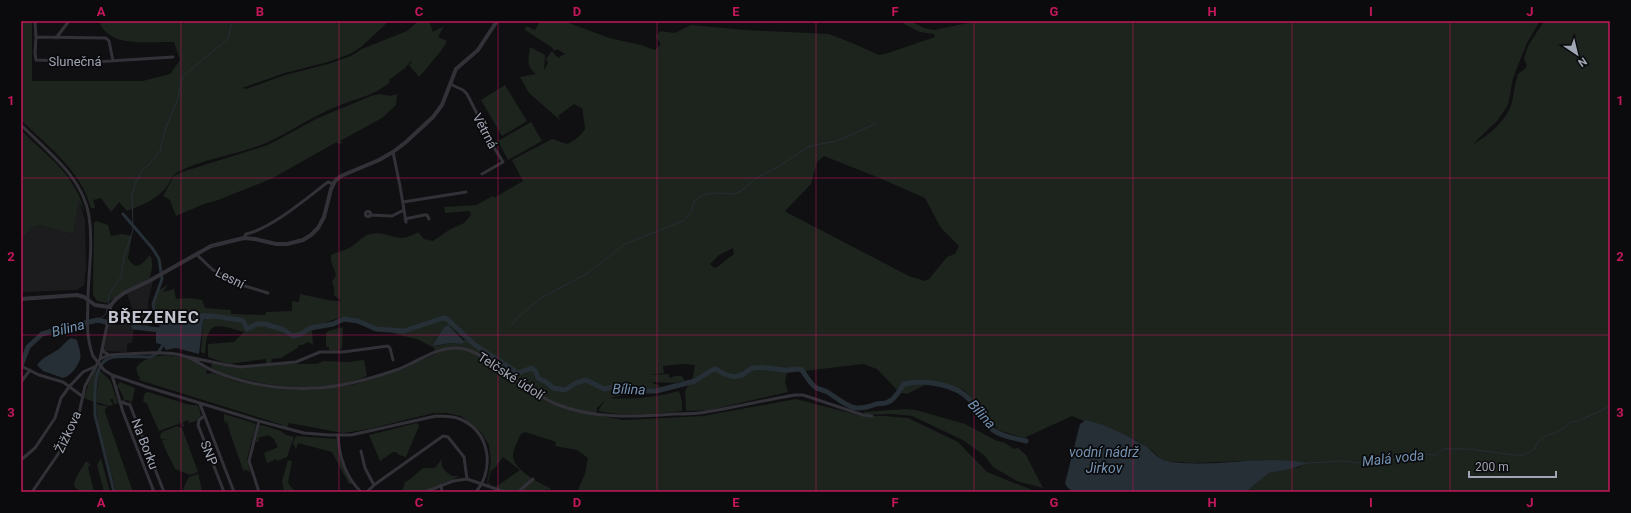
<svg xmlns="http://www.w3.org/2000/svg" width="1631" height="513" font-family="Roboto,sans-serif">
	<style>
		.built { fill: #1c1c1f }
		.green { fill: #1c241d; fill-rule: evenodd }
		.water { fill: #262e36 }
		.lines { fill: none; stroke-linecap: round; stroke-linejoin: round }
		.stream { stroke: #262e36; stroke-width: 1 }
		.canal { stroke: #262e36; stroke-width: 3 }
		.river { stroke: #262e36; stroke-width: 5 }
		.minor { stroke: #313137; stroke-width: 3 }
		.tertiary { stroke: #313137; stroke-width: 4 }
		.minor-bridge { stroke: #313137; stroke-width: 3 }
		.grid { fill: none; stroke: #c2185b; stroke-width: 1; stroke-opacity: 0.55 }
		.labels { text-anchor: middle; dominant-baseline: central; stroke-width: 3.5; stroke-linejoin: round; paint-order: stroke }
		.street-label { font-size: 13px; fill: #a0a5b3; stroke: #0b0b0d }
		.water-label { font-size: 14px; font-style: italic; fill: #7492b1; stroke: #0b0b0d }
		.district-label { font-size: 17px; font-weight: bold; letter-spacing: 1px; fill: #c1c4cf; stroke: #0b0b0d }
		.neatline { fill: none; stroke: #c2185b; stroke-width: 1.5 }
		.grid-label { font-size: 13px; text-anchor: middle; font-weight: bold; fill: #c2185b }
	</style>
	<rect width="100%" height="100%" fill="#101012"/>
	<path class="built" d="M79 200 85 220 86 267 84 285 77 290 21 292V240L31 228 40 225 73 234Z
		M151 281H153L148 302 149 326H134L132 343H127V352L105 351 103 345 108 324 110 322 116 325 125 324 136 319 127 294Z"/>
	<path class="green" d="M21 21H32V81H143L170 74 180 60 174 42C149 41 109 49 99 21H389L361 47 350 54 328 62 285 73 242 88 246 89 285 75 328 64 351 56 362 49 407 31 418 21H429L433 32 444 26 438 37 447 41 441 51 419 77 409 65 412 62 411 61 405 68 389 80 390 82C373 97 353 99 333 108 308 119 290 132 266 143 237 155 202 159 178 172 171 176 170 183 165 189 156 199 141 206 127 211L119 202 111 212 101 198 93 200 95 208H91C80 169 49 148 21 120Z
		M540 21H564L609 38 641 45 655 50 661 44 656 37 660 31 675 33 691 25 745 30 829 34 852 43 879 55 885 54 935 37 934 34 920 32 904 24 902 21H910L924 28 934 30 978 21H1540L1527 43 1513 78 1508 105 1497 121 1473 144C1487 137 1503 123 1510 108 1514 98 1514 85 1518 74L1525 69 1527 65 1524 59 1528 46 1544 21H1610V492H1246L1269 473 1300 467 1302 462 1272 460 1193 463 1166 461 1160 459 1153 451 1134 439 1098 424 1084 421 1072 416 1024 438 998 430 964 390 925 385 907 394 900 393 877 369 863 364 787 373 785 382 788 392 709 410 686 411 685 391 693 377 695 365 682 364 663 366 664 373 648 375 669 374V378L675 376H682L685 381 674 383 651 382 661 387 610 398C632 400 657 397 679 391L682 401V411C656 414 625 417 598 411L605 400 597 408 596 415 623 420 703 416 796 399 862 416H884L908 418 958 442 987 472 1037 492H577L585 474 588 458 577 450 555 446 556 442 525 432 520 435C518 441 513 450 513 456 514 470 539 483 550 488L551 492 548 489C532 496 511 493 494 488L520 470 503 457 494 469 491 470 488 483 490 484 489 486 487 483 491 462 489 445 480 431 461 416 447 413H433L369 429 343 433 289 423 287 427 283 426V425L139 380 140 377 138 375 136 368C146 353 173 353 188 359 195 362 201 366 207 370L206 374 213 373 238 382 284 389 311 390 352 385 404 369 420 360 436 354 434 348 417 339 399 335 350 317 339 318 318 325 312 331 313 345 308 342 302 345H298L299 347 281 358 272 359 271 363 266 364V359L229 364 208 357V344L234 342 244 332C216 324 207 319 205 354L201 352 203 321 207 319 170 314 159 316C154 310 151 300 157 292 159 289 165 287 168 285L163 292 174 289 176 299 189 298 202 300 205 308 231 310V314L265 315 266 312 292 311V301L299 302 300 294 333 301H341L334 295V287L332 282 336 275 331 261V255C337 252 343 251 349 248 356 245 362 236 370 234 390 230 396 246 418 232L424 239 433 241 449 230 464 223 471 215 470 211 445 213 444 207 476 205 493 196 494 198 523 181 512 160 552 139 567 144C575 141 580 136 585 129 585 121 582 116 583 109L574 104 558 116 561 121 529 93 520 77 536 74C525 66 529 59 530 47L545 55 544 70 548 63 546 59 552 51 558 58 565 54 557 49 555 51 550 46 525 30 526 26 535 30ZM824 156 877 177 925 198 941 228 959 246 955 254 947 257 929 279 925 281 909 276 786 212 785 211 811 184 817 162ZM733 248 734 254 717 267 714 268 710 264 719 255ZM448 325 465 340 462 344 450 343 436 346 433 343 444 327Z
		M505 85 527 121 502 136 481 100Z
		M380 94 390 96 397 94 396 105 382 118 340 141 343 143 338 144 337 142 333 144 271 179 218 200 204 204 176 216 170 200 163 196 174 176 182 172 268 145 316 119 371 96Z
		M531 122 542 141 508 160 498 141Z
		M21 130C48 158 74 172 85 212L79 201 73 234 40 225 31 228 21 240Z
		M96 221 108 225 111 236 122 234 132 236 128 258C136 273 143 263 150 255 154 263 152 271 149 279L106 303 97 301 93 295 94 223Z
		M343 327 342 348 339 351 329 350V347H326V333L328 331Z
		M364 360 367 376C318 396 263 386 214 371V369H211L212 363 236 368 278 364H316L324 361 347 362Z
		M97 367 94 402 84 398 88 385Z
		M99 370 110 380 118 403 114 404 113 399H110L113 405 109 406 96 402Z
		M120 382 135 388 132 402 129 404 130 401 125 400 124 402 122 401 124 399 119 388H117L116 387Z
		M148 392 190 405H197L199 407 201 415 196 421 189 423 188 420 183 422 184 426 183 427 181 423 159 431 147 404 143 401 145 393Z
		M96 404 108 407 105 409V412L133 492H116L98 423Z
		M906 409 916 410 965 424 995 440 1005 443 1014 449 1018 448 1026 455 1043 488 1017 481 993 467 985 456 963 440 912 416 891 414 863 415 864 412Z
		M224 414 254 423 256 425 247 459 250 472 244 469 245 475 227 425 231 432 226 420V425L224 420Z
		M417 423 419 426 406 457 399 455 396 452H393L380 461 369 435Z
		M262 425 281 431 286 435 294 437 287 457 277 461 276 459 267 463 264 453 278 447 274 439 268 435 258 438 259 442H256L259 426Z
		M177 426 182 428 198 472 190 475 175 469C171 459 165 451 162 440L167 439H161L160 436 162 432Z
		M296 436 337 439 340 458 352 484H349L332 452 298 443 296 449 293 443Z
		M101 458 102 462 110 492H104L97 465Z
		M442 459C441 468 444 471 452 476H460L423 492H402L405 482 409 480 423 468H435Z
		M288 460 292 461 288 483 295 492H284L282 481Z
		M86 461 91 465 88 467 94 492C63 492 75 480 86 461Z
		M198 474 202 490 197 492H184L183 489 189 477Z"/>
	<path class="water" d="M206 313 213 314V318L205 319 203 321 199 354 176 348 166 350 163 345 156 343V331L166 332V330L156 327H160L159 325H156L159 316 165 315Z
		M448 325 465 342 462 344 450 343 434 346 433 344 444 327Z
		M71 338 77 340C78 345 82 354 80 359 78 366 71 376 63 378L43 371 37 365C43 357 51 354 59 349 63 345 66 341 71 338Z
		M1086 420C1107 425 1129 436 1147 447 1154 452 1158 460 1167 461 1213 469 1261 454 1308 463L1291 469 1269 473 1246 492H1073L1067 487 1065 483 1080 424Z"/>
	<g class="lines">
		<path class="stream" d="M108 305 109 294 121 277 124 257 133 230 132 195 135 184 142 171 154 159 160 151 166 127 178 98 181 82 184 75 228 39 232 21
			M98 320 106 314 107 308
			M449 326 450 322
			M511 326 518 317 541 298 588 273 625 244 683 221 691 212 694 201 703 195 715 193 734 194 741 191 758 177 776 168 810 146 837 141 877 123
			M465 341 475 345
			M1307 463 1343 461 1359 463 1414 458 1426 454 1435 455 1444 449H1468L1514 455H1523L1535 449C1538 435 1549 436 1559 431 1564 428 1568 425 1572 421L1577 422 1610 406"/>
		<path class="canal" d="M123 214 153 249 159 259 162 279 153 304 154 310 161 319
			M114 492 95 415C95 400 92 363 110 358 119 355 140 357 151 357L158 353 164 343"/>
		<path class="river" d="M207 317 213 316 241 320 243 321 247 329 257 324H265L284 330 293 336 301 334 310 328 333 324 344 319 358 321 376 329 404 331 443 318 447 319 475 345 518 373 532 368 536 372 538 378 546 382 553 388 565 390 576 383 586 380 604 389 614 387 645 391H656L695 381 712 370 716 369C725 375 735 380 745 373 748 371 749 369 753 368 763 366 773 369 784 370 790 371 796 367 802 370 806 376 810 383 815 387 819 390 825 390 829 393 848 406 854 413 876 404 880 403 885 404 888 402 895 400 900 389 904 384 924 379 957 384 971 401 979 410 982 422 993 430 1002 437 1015 438 1026 441
			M134 327 168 331 171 329
			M21 366 28 347 42 334 63 328 98 320 110 323"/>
		<path class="minor" d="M35 21 36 37 106 38 109 41 113 61
			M36 37 35 53 36 60 94 62 173 57
			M56 38 69 21
			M450 84 463 90 467 94 495 149 503 162 482 174
			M21 125C47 151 83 177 89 216 93 242 89 269 88 295 88 316 85 335 93 356
			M393 152 400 186 406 222
			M403 202 466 192
			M365.5 214a2.5 2.5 0 1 1 5 0a2.5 2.5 0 1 1-5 0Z
			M370 215 392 216 404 210
			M405 219 424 215H427L429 219
			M244 238 246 234C271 229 307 198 328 182L333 184
			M196 254 213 270 224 275 235 283 268 293
			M109 355C128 354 167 350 184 356 195 359 205 368 216 372 248 385 285 390 319 388 346 386 373 378 399 369 420 361 439 344 464 349 476 351 488 361 498 368 517 381 535 395 556 404 592 419 636 417 674 414 685 414 696 414 706 412 736 407 765 400 795 395H803L863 415 872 416
			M188 357 227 365 240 367 296 362 320 352H343L388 346 390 348 393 360
			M100 359 109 355 104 352 102 348
			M21 366 39 375 63 382 82 396
			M104 370 112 375 147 387 259 421 304 433 329 435H351L436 416C444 416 453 416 460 419 490 432 495 468 476 492
			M112 375 123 412 154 492
			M21 382 30 370
			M121 402 130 405 164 492
			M200 404 234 492
			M204 416 199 420 198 425 224 492
			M259 421 249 461 259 492
			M338 435C339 456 346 477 361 492
			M361 451 365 468 374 485
			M21 460 35 448 55 418 61 398 69 387 83 372 94 367
			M441 485 442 492
			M32 492 63 447 78 418 85 386 100 359 111 306
			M367 492 374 485 443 436 448 437 464 457 467 479 505 492
			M425 492 453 481 467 479
			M518 492 533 479"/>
		<path class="tertiary" d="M21 299 77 295 84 297 95 305 109 307 116 299 124 293 149 281 211 246 244 238 255 239 276 244H287L303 240 311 235 318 228 324 217 331 189 335 181 341 176 379 160 393 152 406 142 433 117 442 105 456 69 478 50 497 21"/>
		<path class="minor-bridge" d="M93 356 104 370"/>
	</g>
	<path class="grid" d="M181 21V492M339 21V492M498 21V492M657 21V492M816 21V492M974 21V492M1133 21V492M1292 21V492M1450 21V492M21 178H1610M21 335H1610"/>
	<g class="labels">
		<g class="street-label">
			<text x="75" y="61">Slunečná</text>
			<text transform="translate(485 131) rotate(62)">Větrná</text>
			<text transform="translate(230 278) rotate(27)">Lesní</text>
			<text transform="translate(511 376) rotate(33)">Telčské údolí</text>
			<text transform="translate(68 432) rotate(-65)">Žižkova</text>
			<text transform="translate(145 444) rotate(69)">Na Borku</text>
			<text transform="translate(209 453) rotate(69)">SNP</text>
		</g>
		<g class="water-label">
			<text transform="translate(68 328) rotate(-14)">Bílina</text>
			<text transform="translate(629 389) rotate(2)">Bílina</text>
			<text transform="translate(982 414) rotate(48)">Bílina</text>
			<text x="1104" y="452">vodní nádrž<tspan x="1104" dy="16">Jirkov</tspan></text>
			<text transform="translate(1393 458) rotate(-6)">Malá voda</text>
		</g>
		<g class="district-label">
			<text x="154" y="317">BŘEZENEC</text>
		</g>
	</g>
	<rect width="1631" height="513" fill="none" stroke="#0b0b0d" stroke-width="44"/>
	<g transform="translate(1577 54) rotate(145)" stroke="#0b0b0d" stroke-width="3" paint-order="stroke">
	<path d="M0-3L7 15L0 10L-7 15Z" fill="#a0a5b3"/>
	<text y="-6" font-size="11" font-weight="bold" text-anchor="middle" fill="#a0a5b3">N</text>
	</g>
	<path d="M1469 471v6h87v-6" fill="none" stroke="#a0a5b3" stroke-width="2"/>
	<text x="1475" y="471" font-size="12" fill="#a0a5b3" stroke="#0b0b0d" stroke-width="3" paint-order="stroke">200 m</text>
	<rect x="22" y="22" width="1587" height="469" class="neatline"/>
	<g class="grid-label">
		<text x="101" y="16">A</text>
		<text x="260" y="16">B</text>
		<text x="419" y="16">C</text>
		<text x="577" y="16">D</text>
		<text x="736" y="16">E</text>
		<text x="895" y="16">F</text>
		<text x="1054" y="16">G</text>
		<text x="1212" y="16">H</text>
		<text x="1371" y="16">I</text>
		<text x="1530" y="16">J</text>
		<text x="11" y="105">1</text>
		<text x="1620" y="105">1</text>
		<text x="11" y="261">2</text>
		<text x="1620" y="261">2</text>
		<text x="11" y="417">3</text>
		<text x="1620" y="417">3</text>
		<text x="101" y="507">A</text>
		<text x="260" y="507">B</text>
		<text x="419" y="507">C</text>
		<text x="577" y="507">D</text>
		<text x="736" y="507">E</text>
		<text x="895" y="507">F</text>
		<text x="1054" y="507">G</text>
		<text x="1212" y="507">H</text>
		<text x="1371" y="507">I</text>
		<text x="1530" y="507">J</text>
	</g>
</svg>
